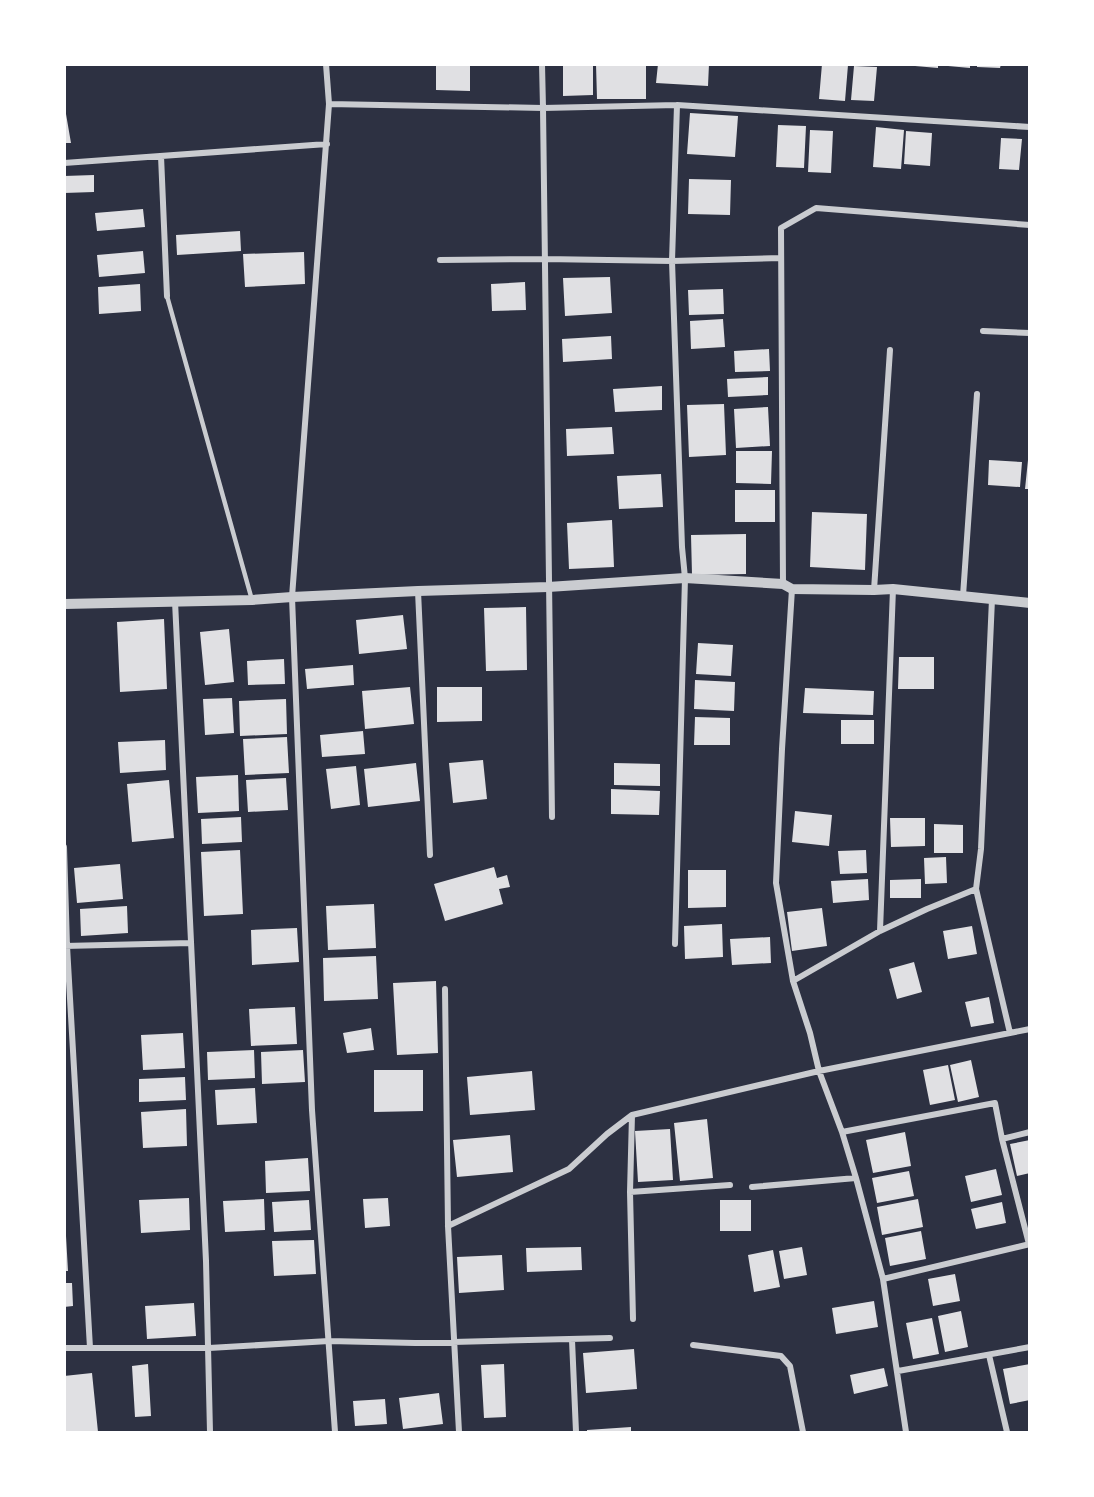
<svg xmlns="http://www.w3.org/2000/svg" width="1094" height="1497" font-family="Raleway,sans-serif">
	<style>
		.building { fill: #e0e0e3 }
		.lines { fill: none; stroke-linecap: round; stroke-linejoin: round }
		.service { stroke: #caccd0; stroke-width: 4.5 }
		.minor { stroke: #caccd0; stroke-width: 6 }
		.tertiary { stroke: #caccd0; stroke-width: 10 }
	</style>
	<rect width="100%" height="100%" fill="#2d3142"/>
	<path class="building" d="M436 64H470V91L436 90Z
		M563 64H593V95L563 96Z
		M596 64H646V99H597Z
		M658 64H709L708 86 656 83Z
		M822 64 848 65 845 101 819 99Z
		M915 64H938V68L915 66Z
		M948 64H970V68L948 66Z
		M977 64H1001L1000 68 977 67Z
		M854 66 877 67 874 101 851 100Z
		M690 113 738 116 735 157 687 154Z
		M64 114H66L71 143H64Z
		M778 125 806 126 804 168 776 167Z
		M876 127 904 130 901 169 873 167Z
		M810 130 833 131 831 173 808 172Z
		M906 131 932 133 930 166 904 164Z
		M1001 138 1022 139 1019 170 999 169Z
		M94 175V192L64 193V176Z
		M689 179 731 180 730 215 688 214Z
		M143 209 145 227 97 231 95 213Z
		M240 231 241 251 177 255 176 235Z
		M143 251 145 273 99 277 97 255Z
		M304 252 305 284 245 287 243 254Z
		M610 277 612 313 565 316 563 278Z
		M525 282 526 310 492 311 491 284Z
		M140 284 141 311 99 314 98 287Z
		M723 289 724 314 689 315 688 290Z
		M723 319 725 347 691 349 690 321Z
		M611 336 612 359 563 362 562 339Z
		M769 349 770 371 735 372 734 351Z
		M768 377V395L728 397 727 379Z
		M662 386V410L615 412 613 389Z
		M724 404 726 455 689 457 687 405Z
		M768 407 770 446 736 448 734 409Z
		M612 427 614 454 567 456 566 429Z
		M736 451H772L771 484 736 483Z
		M989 460 1022 462 1020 487 988 485Z
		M1028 460H1030V489H1025Z
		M661 474 663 507 619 509 617 476Z
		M735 490H775V522H735Z
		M812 512 867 514 865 570 810 567Z
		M612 520 614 567 569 569 567 523Z
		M746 534V574L692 575 691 535Z
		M526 607 527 670 486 671 484 608Z
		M403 615 407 649 359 654 356 620Z
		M164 619 167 689 120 692 117 622Z
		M229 629 234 682 205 685 200 632Z
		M698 643 733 645 731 676 696 674Z
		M899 657H934V689H898Z
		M284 659 285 684 248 685 247 661Z
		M353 665 354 685 307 689 305 669Z
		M695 680 735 682 734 711 694 709Z
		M410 687 414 724 365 729 362 691Z
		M437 687H482V721L437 722Z
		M805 688 874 691 873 715 803 713Z
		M232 698 234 733 205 735 203 699Z
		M286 699 287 734 240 736 239 701Z
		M695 717 730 718V745H694Z
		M841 720H874V744H841Z
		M363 731 365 754 322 757 320 735Z
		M287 737 289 773 245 775 243 739Z
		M165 740 166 770 120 773 118 742Z
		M483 760 487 799 453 803 449 763Z
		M416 763 420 801 368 807 364 769Z
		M614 763 660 764V786L614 785Z
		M356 766 360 805 331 809 326 769Z
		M238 775 239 811 198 813 196 777Z
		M286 778 288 810 248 812 246 780Z
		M169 780 174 838 132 842 127 784Z
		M611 789 660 791 659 815 611 814Z
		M795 811 832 815 829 846 792 842Z
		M241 817 242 842 202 844 201 819Z
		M890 818H925V846L891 847Z
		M934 824 963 825V853H934Z
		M240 850 243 914 204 916 201 852Z
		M866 850 867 873 840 874 838 851Z
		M946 857 947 883 925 884 924 858Z
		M120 864 123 899 77 903 74 868Z
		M494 867 497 878 507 875 510 887 499 889 503 904 445 921 434 884Z
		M688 870H726V907L688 908Z
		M868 879 869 900 833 903 831 881Z
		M921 879V898H890V880Z
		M374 904 376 948 328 950 326 906Z
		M127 906 128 933 81 936 80 909Z
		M822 908 827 946 792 951 787 912Z
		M722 924 723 957 685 959 684 926Z
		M972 926 977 954 948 959 943 931Z
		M297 928 299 962 252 965 251 930Z
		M770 937 771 963 732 965 730 939Z
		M376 956 378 999 324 1001 323 958Z
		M914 962 922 992 897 999 889 969Z
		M436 981 438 1053 397 1055 393 983Z
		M989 997 994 1023 971 1027 965 1002Z
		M295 1007 297 1044 251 1046 249 1009Z
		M371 1028 374 1050 347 1053 343 1033Z
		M183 1033 185 1068 143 1070 141 1035Z
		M254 1050 255 1078 208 1080 207 1052Z
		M303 1050 305 1082 262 1084 261 1052Z
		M971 1060 979 1097 958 1102 950 1065Z
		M948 1065 955 1100 930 1105 923 1070Z
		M374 1070H423V1111L374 1112Z
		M532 1071 535 1110 470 1115 467 1077Z
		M185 1077 186 1100 139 1102V1079Z
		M255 1088 257 1123 217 1125 215 1090Z
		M186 1109 187 1146 143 1148 141 1112Z
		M707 1119 713 1178 680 1181 674 1123Z
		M670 1129 673 1180 638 1182 635 1131Z
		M905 1132 911 1166 873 1173 866 1140Z
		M510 1135 513 1172 457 1177 453 1140Z
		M1030 1140V1173L1017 1176 1010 1144Z
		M308 1158 310 1191 266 1193 265 1161Z
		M996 1169 1002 1195 971 1202 965 1176Z
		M909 1171 914 1196 877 1203 872 1178Z
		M189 1198 190 1230 141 1233 139 1200Z
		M388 1198 390 1226 365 1228 363 1199Z
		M264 1199 265 1230 225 1232 223 1201Z
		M918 1199 923 1227 882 1235 877 1207Z
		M309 1200 311 1230 274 1232 272 1202Z
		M720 1200H751V1231H720Z
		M1002 1202 1006 1223 976 1229 971 1209Z
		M921 1231 926 1259 890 1266 885 1238Z
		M64 1236H66L68 1271H64Z
		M314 1240 316 1274 274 1276 272 1241Z
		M581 1247 582 1270 527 1272 526 1248Z
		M802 1247 807 1275 784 1279 779 1251Z
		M773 1250 780 1287 754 1292 748 1255Z
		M502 1255 504 1290 459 1293 457 1257Z
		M955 1274 960 1301 933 1306 928 1279Z
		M64 1283H72L73 1306 64 1307Z
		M874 1301 878 1327 836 1334 832 1308Z
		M194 1303 196 1336 147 1339 145 1306Z
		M961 1311 968 1347 945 1352 938 1316Z
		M932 1318 939 1354 913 1359 906 1323Z
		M634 1349 637 1389 586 1393 583 1353Z
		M148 1364 151 1416 135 1417 132 1366Z
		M504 1364 506 1417 484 1418 481 1365Z
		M1030 1364V1400L1010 1404 1003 1369Z
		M884 1368 888 1386 854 1394 850 1375Z
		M92 1373 98 1432H64V1376Z
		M439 1393 443 1424 403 1429 399 1398Z
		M385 1399 387 1424 355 1426 353 1401Z
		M631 1427V1432H587V1430Z"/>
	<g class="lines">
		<path class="service" d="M167 296 252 600"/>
		<path class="minor" d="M326 64 329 104 292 597 312 1110 335 1432
			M329 104 543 108 542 64
			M161 156 167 296
			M64 163 327 144
			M440 260 544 259 672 261 781 258
			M983 331 1030 333
			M783 584 781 228 816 208 1030 225
			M792 589 782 749 776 883 793 981 810 1033 819 1071 842 1132 856 1178 883 1279 906 1432
			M874 590 890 350
			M418 591 430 855
			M963 596 977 394
			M992 599 981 849 976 889 1010 1033
			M175 601 206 1261 210 1432
			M552 817 543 108 677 105
			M64 847 67 946 90 1348
			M880 931 893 589
			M675 944 685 578 682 547 672 261 677 105 1030 127
			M64 946 191 943
			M793 981 880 931 927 909 976 889
			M445 989 448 1226 459 1432
			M632 1115 630 1192 633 1319
			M842 1132 995 1103 1002 1139 1029 1244
			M1002 1139 1030 1132
			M752 1187 856 1178
			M630 1192 730 1185
			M448 1226 569 1169 607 1134 632 1115 819 1071 1030 1029
			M883 1279 1030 1244
			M572 1340 576 1432
			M693 1345 781 1356 790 1366 803 1432
			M64 1348H209L329 1341 415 1343 610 1338
			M989 1355 1007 1432
			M898 1371 1030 1347"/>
		<path class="tertiary" d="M64 604 252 600 292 597 418 591 548 587 685 578 783 584 792 589 874 590 893 589 1030 603"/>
	</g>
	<rect width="1094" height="1497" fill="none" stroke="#ffffff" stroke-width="132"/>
</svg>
